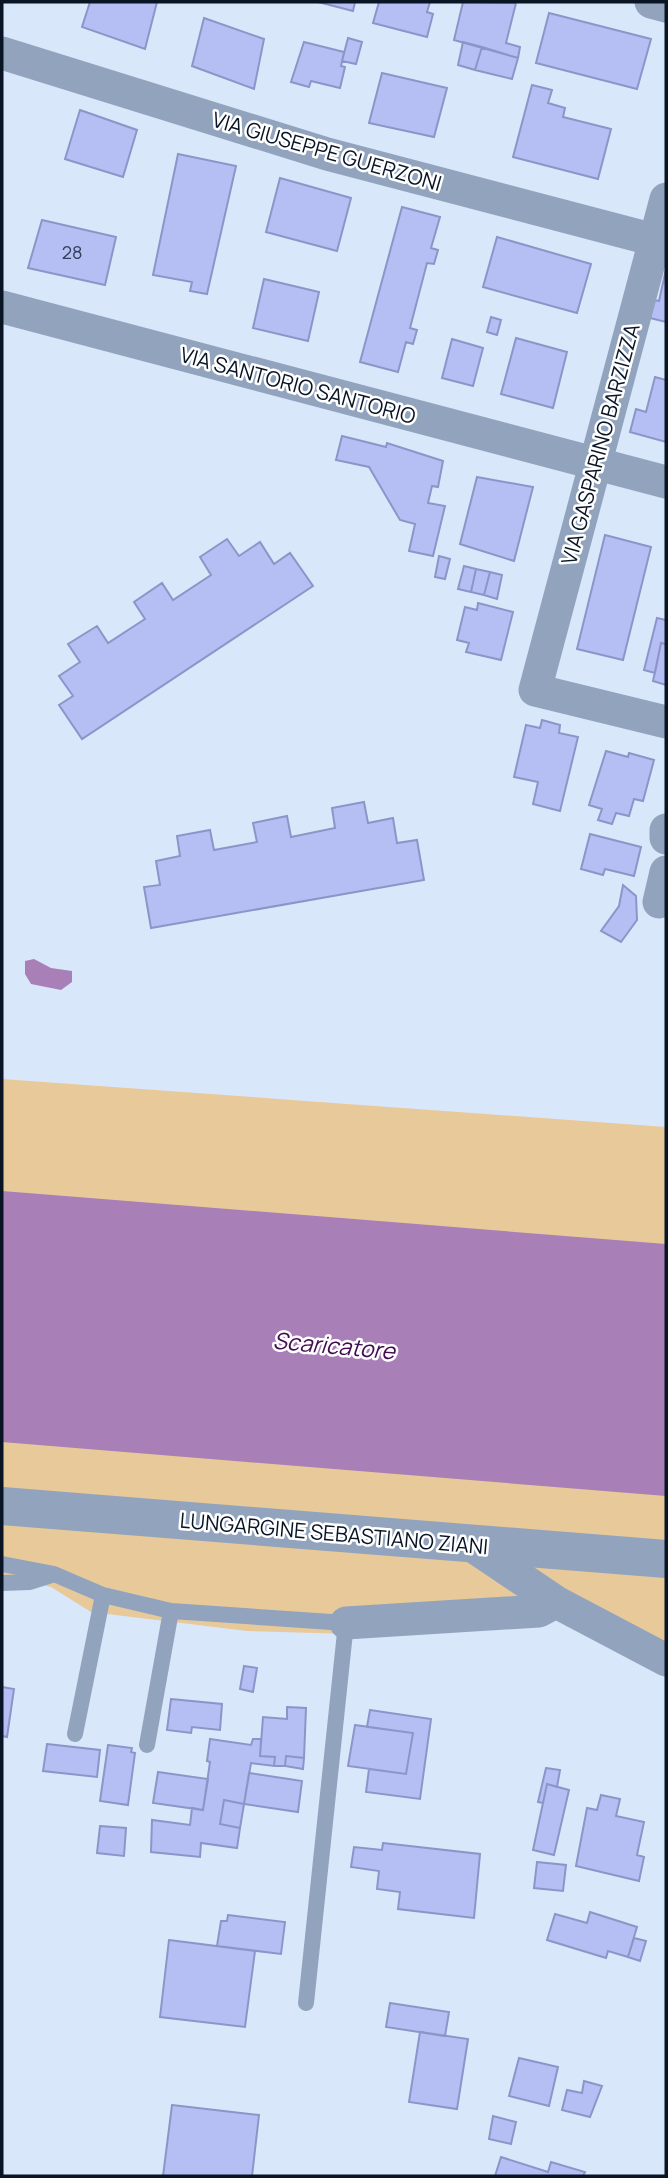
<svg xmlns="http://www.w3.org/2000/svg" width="668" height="2178" font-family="Manrope,sans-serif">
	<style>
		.green { fill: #e8c99a }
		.water { fill: #a87fb6 }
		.building { fill: #b6bff4; stroke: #8d95c8; stroke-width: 2 }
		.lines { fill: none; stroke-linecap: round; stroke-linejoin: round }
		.service { stroke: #92a4bd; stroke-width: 16 }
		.minor { stroke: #92a4bd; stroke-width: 33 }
		.tertiary { stroke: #92a4bd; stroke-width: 38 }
		.labels { text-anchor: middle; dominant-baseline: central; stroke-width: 5; stroke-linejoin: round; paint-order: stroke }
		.number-label { font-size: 18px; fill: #343f59 }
		.street-label { font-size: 21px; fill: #091425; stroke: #fff }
		.water-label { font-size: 23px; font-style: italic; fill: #420c52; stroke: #fff }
	</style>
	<rect width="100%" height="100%" fill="#d9e7fb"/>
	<path class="green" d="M2 1079 666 1127V1659L562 1616 351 1634 247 1631 91 1612 51 1587 2 1575Z"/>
	<path class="water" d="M34 959 51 968 72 971V982L61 990 31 984 25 974V961Z
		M2 1191 666 1244V1496L2 1442Z"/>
	<path class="building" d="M90 2H157L145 49 82 27Z
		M318 2H355L353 11Z
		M379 2H430L427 12 433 14 427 37 373 23Z
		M463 2 516 3 506 43 520 47 518 58 454 40Z
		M549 13 651 39 637 89 536 63Z
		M204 18 264 39 254 89 192 66Z
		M348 38 362 42 356 64 342 61Z
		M304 42 344 52 341 66 345 67 340 88 311 81 309 87 291 82Z
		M463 42 482 47 475 70 458 65Z
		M482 47 518 58 512 79 475 70Z
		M382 73 447 88 434 137 369 123Z
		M532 85 552 90 548 103 565 108 563 117 611 129 598 179 513 157Z
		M80 110 137 130 123 177 65 159Z
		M178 154 236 166 207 294 190 291 192 282 153 275Z
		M280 178 351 198 337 251 266 232Z
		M402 207 440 217 431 248 438 250 434 264 427 263 410 328 417 330 413 344 406 342 398 372 360 362Z
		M42 220 116 237 105 285 28 268Z
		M497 237 591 264 577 313 483 287Z
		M666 269V322L650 318 654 300 659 301Z
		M264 279 319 292 308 341 253 328Z
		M491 317 501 320 497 335 487 332Z
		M516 338 567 352 553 408 501 394Z
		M452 339 483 348 473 386 442 378Z
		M655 377 666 380V442L630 432 636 409 646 412Z
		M342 436 386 447 387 443 443 461 438 487 432 486 428 503 445 506 433 556 409 551 415 524 400 520 369 467 336 460Z
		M477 477 533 487 514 561 460 544Z
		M605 535 651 547 623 660 577 649Z
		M227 539 239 556 260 542 274 564 290 553 313 586 82 739 59 705 73 696 59 676 80 662 68 644 97 626 108 643 145 619 134 602 162 583 173 600 211 575 200 557Z
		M439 556 450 559 445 579 435 577Z
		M464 566 476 569 471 592 458 589Z
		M476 569 490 572 484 595 471 592Z
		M490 572 502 575 497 599 484 595Z
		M478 603 513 612 501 660 466 652 469 643 457 640 465 607 477 610Z
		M657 618 666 620V644L661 643 655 673 644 670Z
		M661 643 666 644V685L653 681Z
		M542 720 560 725 559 733 578 737 560 811 533 804 538 782 514 777 526 725 540 728Z
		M606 751 628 757 629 753 654 760 643 801 634 799 629 816 616 813 612 824 598 820 602 809 589 805Z
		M364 802 368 823 393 818 397 843 417 840 424 880 151 928 144 887 160 885 156 861 180 856 177 836 210 830 214 850 257 842 253 823 287 816 291 837 335 828 332 808Z
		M590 834 641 847 634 876 605 869 603 875 581 869Z
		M623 885 636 896 637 920 621 942 601 931 619 906Z
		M244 1666 257 1668 253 1692 240 1689Z
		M2 1687 14 1689 7 1737 2 1736Z
		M171 1699 222 1704 220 1730 192 1727 191 1733 167 1730Z
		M287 1707 306 1708 304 1758 286 1756 285 1766H274L275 1757 260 1756 263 1717 287 1719Z
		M370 1710 431 1719 420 1799 366 1792 369 1769 406 1774 413 1733 367 1727Z
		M355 1725 413 1733 406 1774 348 1766Z
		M210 1739 251 1745 253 1739H261L260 1756 275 1757 274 1766 251 1763 244 1804 224 1800 220 1824 240 1828 237 1848 201 1843 200 1857 151 1852 152 1820 190 1825 192 1808 203 1810 210 1762 207 1761Z
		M47 1744 100 1750 97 1777 43 1771Z
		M108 1745 132 1748 131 1752 135 1753 128 1805 100 1801Z
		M286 1756 304 1758 303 1769 285 1766Z
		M546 1768 560 1770 557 1787 547 1784 543 1803 538 1802Z
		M158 1772 208 1779 203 1810 153 1803Z
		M249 1773 302 1781 298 1812 244 1804Z
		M547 1784 569 1790 554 1855 533 1850Z
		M601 1795 620 1799 616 1816 644 1822 637 1855 644 1857 639 1881 576 1866 587 1808 597 1810Z
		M224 1800 244 1804 240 1828 220 1824Z
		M100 1826 126 1828 124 1856 97 1853Z
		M383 1843 480 1854 474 1918 398 1909 400 1892 377 1889 379 1871 351 1867 354 1847 382 1850Z
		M537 1862 566 1865 563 1891 534 1888Z
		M590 1912 637 1927 628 1957 608 1951 606 1958 547 1940 555 1914 587 1923Z
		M228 1915 285 1922 281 1954 217 1946 221 1921H227Z
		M634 1938 646 1941 640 1961 628 1957Z
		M169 1940 255 1951 245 2027 160 2017Z
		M390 2003 449 2012 445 2036 386 2027Z
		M420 2032 468 2039 457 2109 409 2102Z
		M519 2058 558 2067 549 2106 509 2096Z
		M584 2081 602 2086 590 2117 562 2110 567 2090 582 2093Z
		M172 2105 259 2115 252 2176H163Z
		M493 2116 516 2122 511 2144 489 2139Z
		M501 2157 548 2172 551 2162 585 2172 583 2176H495Z"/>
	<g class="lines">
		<path class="service" d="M2 1564 54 1574 103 1595 171 1611 346 1623 306 2003
			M2 1583 30 1582 52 1575
			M75 1734 103 1595
			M147 1745 171 1611"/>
		<path class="minor" d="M651 2 666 6
			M2 53 327 154 666 243
			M666 199 535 690 666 722
			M2 307 666 482
			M666 830V838
			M659 902 666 872
			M470 1544 556 1602 666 1660
			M346 1623 539 1611 556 1602"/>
		<path class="tertiary" d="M2 1506 666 1559"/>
	</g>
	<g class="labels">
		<g class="number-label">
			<text x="72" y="252">28</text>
		</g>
		<g class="street-label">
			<text transform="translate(327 151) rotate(16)">VIA GIUSEPPE GUERZONI</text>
			<text transform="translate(298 385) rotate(15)">VIA SANTORIO SANTORIO</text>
			<text transform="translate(600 444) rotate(-75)">VIA GASPARINO BARZIZZA</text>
			<text transform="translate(334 1533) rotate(5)">LUNGARGINE SEBASTIANO ZIANI</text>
		</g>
		<g class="water-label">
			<text transform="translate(334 1345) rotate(5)">Scaricatore</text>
		</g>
	</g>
	<rect width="668" height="2178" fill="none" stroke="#091425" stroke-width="7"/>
</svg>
